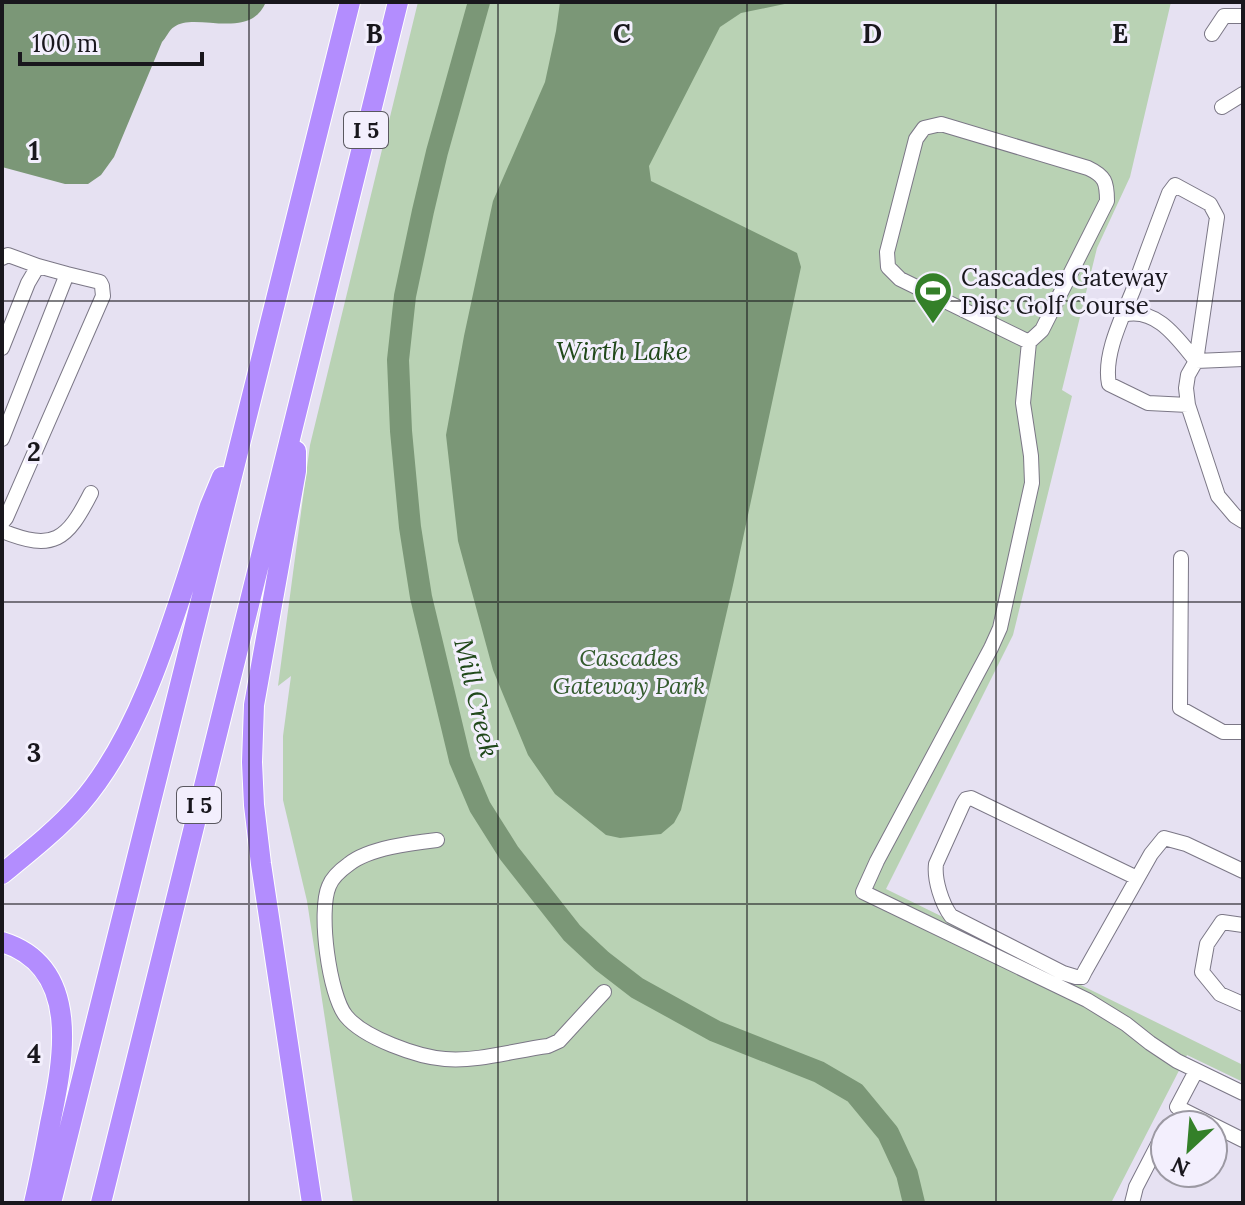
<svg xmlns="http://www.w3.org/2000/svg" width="1245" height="1205" font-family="Lora,serif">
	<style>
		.green { fill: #b9d2b4 }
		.water { fill: #7b9777 }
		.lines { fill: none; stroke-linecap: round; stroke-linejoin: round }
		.river { stroke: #7b9777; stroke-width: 22 }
		.minor-casing { stroke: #7b7786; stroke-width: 16 }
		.highway-casing { stroke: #fff; stroke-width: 22 }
		.minor { stroke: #fff; stroke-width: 14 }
		.highway { stroke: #b38dfe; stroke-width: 20 }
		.grid { fill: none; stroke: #19171d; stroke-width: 2; stroke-opacity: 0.55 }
		.labels { text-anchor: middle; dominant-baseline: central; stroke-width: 6; stroke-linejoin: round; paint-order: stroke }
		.shield { fill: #f3effd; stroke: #5a5860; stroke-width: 2 }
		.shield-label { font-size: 22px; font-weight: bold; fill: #19171d }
		.poi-label { font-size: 24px; fill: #19171d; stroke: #f3effd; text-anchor: start }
		.park-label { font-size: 24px; font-style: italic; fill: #345c2e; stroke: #f3effd }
		.water-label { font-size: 26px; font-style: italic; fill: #21491b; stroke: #f3effd }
		.grid-label { font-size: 26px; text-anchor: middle; font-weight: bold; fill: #19171d; stroke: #f3effd; stroke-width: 6; stroke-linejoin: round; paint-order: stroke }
	</style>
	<rect width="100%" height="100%" fill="#e6e1f2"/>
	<path class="green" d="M418 2H1171L1130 177 1097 248 1062 390 1072 396 1013 635 886 889 1243 1065V1082L1187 1055 1111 1203H353L307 901 283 800V736L291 676 278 686 310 445Z"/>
	<path class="water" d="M2 2H266C249 42 195 11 174 27 169 30 166 38 162 42L114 157 101 175 88 184H65L2 167Z
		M560 2H794L741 13 720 27 649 166 651 181 797 253 801 267 733 585 681 810 674 823 661 834 620 838 606 835 555 794 528 755 493 670 458 541 446 435 464 336 493 201 545 82 556 31Z"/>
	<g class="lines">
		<path class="river" d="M479 2 437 152 423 211 405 296 398 360 401 431 410 527 421 597 460 760 480 807 509 853 572 933 602 961 637 988 715 1031 819 1072 855 1093 888 1133 907 1174 914 1203"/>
		<g class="minor-casing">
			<path id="minor" d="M1212 34 1224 16H1243
				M1222 107 1243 94
				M2 258 8 255 38 266
				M1123 315C1156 306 1178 339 1196 361
				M1029 342 900 279 888 267 887 252 916 139 924 128 941 124 1088 168C1105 176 1107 182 1107 201L1042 330 1029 342 1023 403 1031 456 1032 483 1000 628 991 648 877 861 863 892 1087 1000 1126 1024 1150 1043 1177 1061 1243 1093
				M2 348 28 283 38 266 67 274 2 439
				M1243 359 1196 361 1188 375 1186 388 1188 405 1218 496 1235 516 1243 521
				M1188 405 1148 403 1109 384C1103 354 1123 316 1134 288 1145 256 1157 225 1169 193L1175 185 1210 204 1217 217 1196 361
				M2 523 6 518 103 296 102 286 100 282 67 274
				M2 531C54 552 67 540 91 493
				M1181 558 1180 708 1223 732H1243
				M437 840C411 843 369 848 349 864 342 869 332 878 329 886 318 911 329 995 346 1016 364 1038 418 1057 445 1059 477 1062 516 1050 548 1046L559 1041 604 992
				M1137 878 971 798 966 799 963 804 936 864C934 880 942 904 951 916L1063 973 1076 977H1082L1085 971 1151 854 1164 838 1186 844 1243 871
				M1243 925 1222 922 1207 944 1202 972 1220 994 1243 1004
				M1196 1071 1177 1107 1243 1140
				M1132 1203 1136 1187 1165 1131"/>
		</g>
		<g class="highway-casing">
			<path id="highway" d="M296 451V471L254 705 252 762 254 805 261 864 312 1203
				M2 874C29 852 57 830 80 804 147 727 178 601 210 506L222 477
				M2 942C83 967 63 1062 50 1124 45 1151 40 1177 34 1203
				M51 1203 350 2
				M101 1203 398 2"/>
		</g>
		<use href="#minor" class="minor"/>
		<use href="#highway" class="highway"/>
	</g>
	<path class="grid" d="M249 2V1203M498 2V1203M747 2V1203M996 2V1203M2 301H1243M2 602H1243M2 904H1243"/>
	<defs>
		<g id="stadium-pin" transform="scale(2)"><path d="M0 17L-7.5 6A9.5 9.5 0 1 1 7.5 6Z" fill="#348029" stroke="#f3effd"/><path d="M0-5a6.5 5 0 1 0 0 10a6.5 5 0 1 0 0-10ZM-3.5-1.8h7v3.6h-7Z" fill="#fff"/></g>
	</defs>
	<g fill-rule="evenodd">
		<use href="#stadium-pin" x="933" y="291"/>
	</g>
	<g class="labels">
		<g class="shield">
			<rect x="344" y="112" width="44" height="36" rx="6"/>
			<rect x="177" y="787" width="44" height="36" rx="6"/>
		</g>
		<g class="shield-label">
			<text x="366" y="130">I 5</text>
			<text x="199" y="805">I 5</text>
		</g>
		<g class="poi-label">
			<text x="961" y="277">Cascades Gateway<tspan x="961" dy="28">Disc Golf Course</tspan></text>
		</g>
		<g class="park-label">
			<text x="629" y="657">Cascades<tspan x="629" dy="28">Gateway Park</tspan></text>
		</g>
		<g class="water-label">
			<text x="622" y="350">Wirth Lake</text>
			<text transform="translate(477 698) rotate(77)">Mill Creek</text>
		</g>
	</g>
	<g class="grid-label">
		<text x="374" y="43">B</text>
		<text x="622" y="43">C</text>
		<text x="872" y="43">D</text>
		<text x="1120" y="43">E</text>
		<text x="34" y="160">1</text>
		<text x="34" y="461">2</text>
		<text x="34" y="762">3</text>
		<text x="34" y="1063">4</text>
	</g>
	<rect width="1245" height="1205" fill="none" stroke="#19171d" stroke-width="8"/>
	<g transform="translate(1189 1149) rotate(206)"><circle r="38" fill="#f3effd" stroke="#9c99a3" stroke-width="2"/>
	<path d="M0-6L14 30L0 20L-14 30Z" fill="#348029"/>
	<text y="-12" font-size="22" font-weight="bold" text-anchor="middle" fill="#19171d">N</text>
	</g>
	<path d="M20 52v12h182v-12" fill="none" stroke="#19171d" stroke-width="4"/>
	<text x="32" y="52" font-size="24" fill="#19171d" stroke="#f3effd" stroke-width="6" paint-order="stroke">100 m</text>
</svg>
